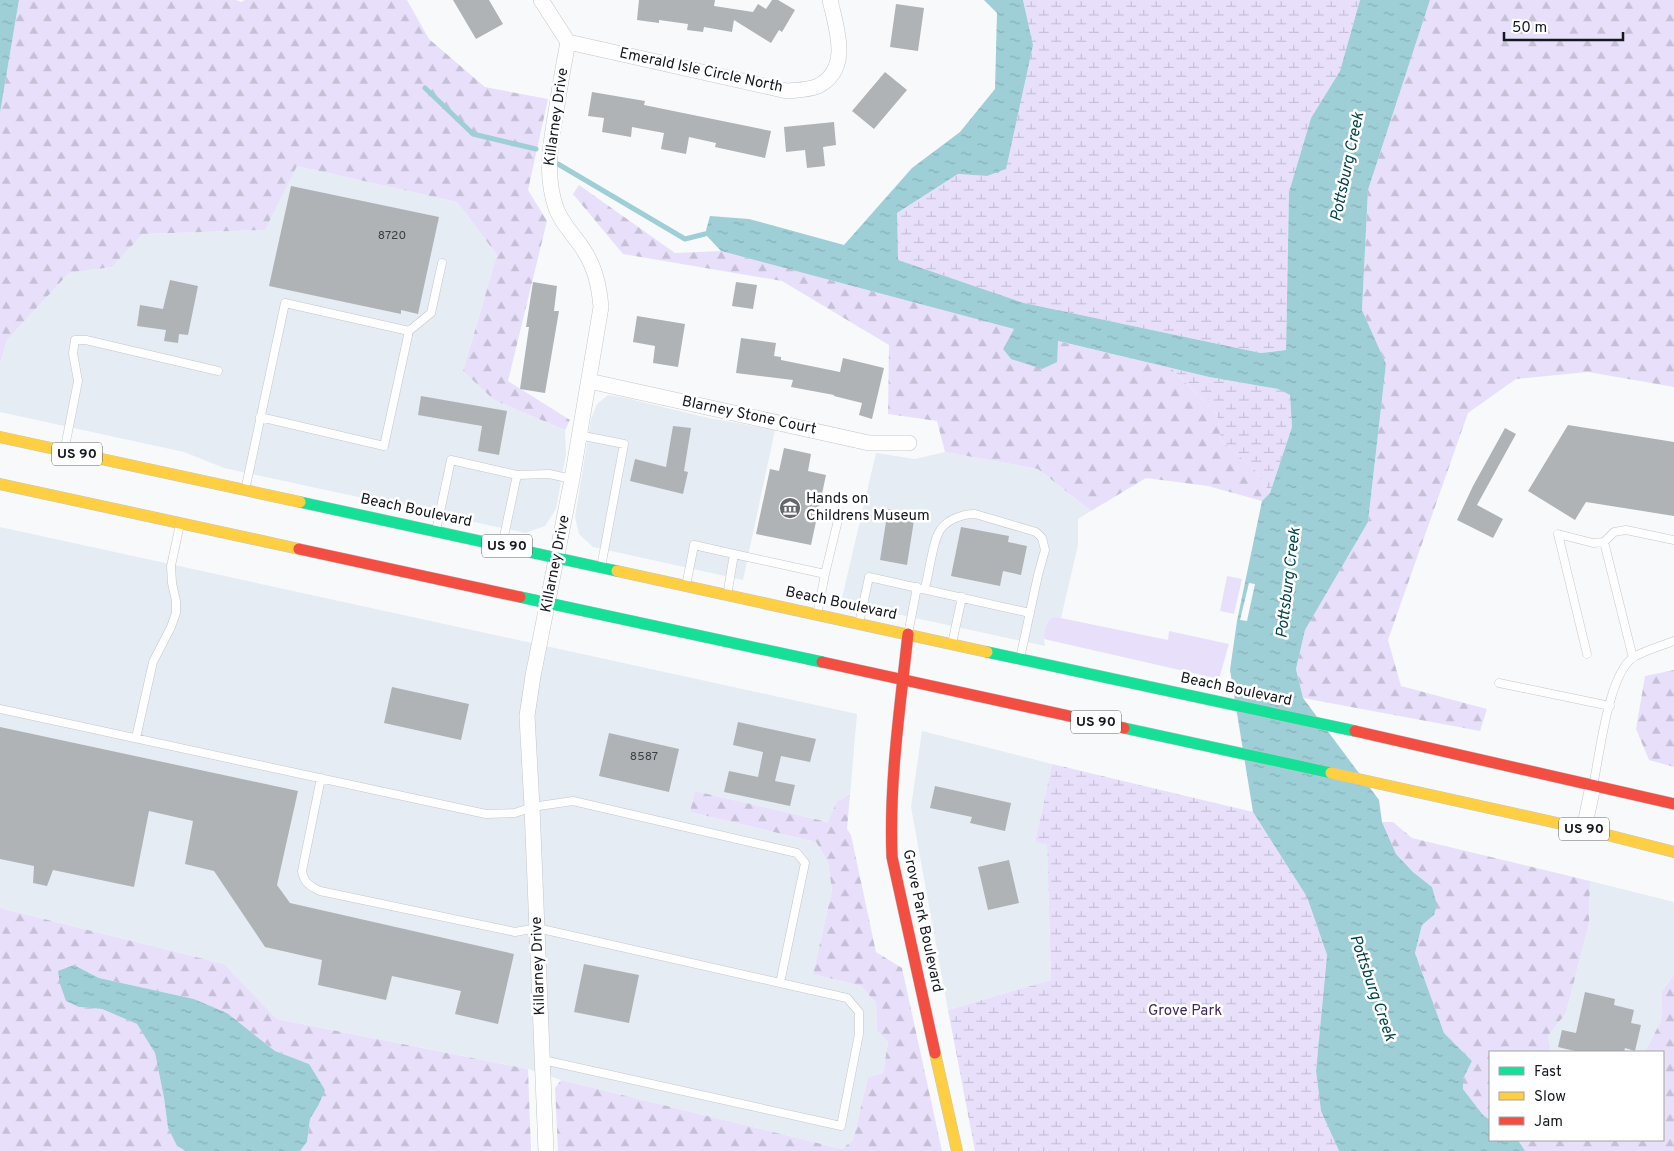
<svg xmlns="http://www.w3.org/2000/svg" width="1674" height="1151" font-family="Overpass,sans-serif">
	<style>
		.built { fill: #e6ecf4 }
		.green { fill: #e8e0fb }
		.forest { fill: url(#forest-firs) }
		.wetland { fill: url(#wetland-marsh) }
		.water { fill: url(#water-ripples) }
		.pier { fill: #f8f9fb }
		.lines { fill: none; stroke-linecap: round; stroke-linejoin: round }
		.stream { stroke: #9eced6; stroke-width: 5 }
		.building { fill: #afb3b6 }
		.lane-casing { stroke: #c3c6ca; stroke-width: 9 }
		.street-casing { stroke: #c3c6ca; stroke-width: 16 }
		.fast-casing { stroke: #c3c6ca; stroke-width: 12 }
		.slow-casing { stroke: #c3c6ca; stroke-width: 12 }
		.jam-casing { stroke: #c3c6ca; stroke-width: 12 }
		.lane { stroke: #fefefe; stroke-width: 8 }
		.street { stroke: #fefefe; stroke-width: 15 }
		.fast { stroke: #16e098; stroke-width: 11 }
		.slow { stroke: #ffcf43; stroke-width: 11 }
		.jam { stroke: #f24e42; stroke-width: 11 }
		.labels { text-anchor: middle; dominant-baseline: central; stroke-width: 5; stroke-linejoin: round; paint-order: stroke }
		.number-label { font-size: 12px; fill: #3c4045 }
		.shield { fill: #fff; stroke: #5b5e62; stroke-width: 1 }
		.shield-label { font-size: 14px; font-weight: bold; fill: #15191f }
		.street-label { font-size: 15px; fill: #15191f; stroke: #fff }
		.poi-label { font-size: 15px; fill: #15191f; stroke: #fff; text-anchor: start }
		.park-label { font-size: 15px; fill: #3e2660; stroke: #fff }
		.water-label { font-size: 16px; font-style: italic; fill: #00444c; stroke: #fff }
	</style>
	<defs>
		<pattern id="forest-firs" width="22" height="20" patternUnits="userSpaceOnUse" patternTransform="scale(1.25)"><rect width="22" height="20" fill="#e8e0fb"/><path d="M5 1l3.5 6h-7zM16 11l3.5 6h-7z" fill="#c6c0d7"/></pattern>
		<pattern id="wetland-marsh" width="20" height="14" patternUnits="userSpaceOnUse" patternTransform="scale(1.25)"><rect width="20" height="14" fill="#e8e0fb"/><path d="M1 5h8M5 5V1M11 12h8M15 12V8" fill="none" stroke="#c6c0d7"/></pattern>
		<pattern id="water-ripples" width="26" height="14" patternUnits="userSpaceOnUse" patternTransform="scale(1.25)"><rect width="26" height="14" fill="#9eced6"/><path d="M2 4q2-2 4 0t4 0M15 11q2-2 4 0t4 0" fill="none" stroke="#87b0b7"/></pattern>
	</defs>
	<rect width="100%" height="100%" fill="#f8f9fb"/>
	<path class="built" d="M297 166 457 202 497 255 463 371 494 400 565 430 566 454 556 509 545 526 525 533 224 468 184 452 0 412V364L7 340 69 273 112 267 143 234 264 230Z
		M608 395 617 396 709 418 775 430 743 580 593 547 579 534 575 517 591 419 597 404Z
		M945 452 1038 469 1091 511 1078 519V545L1061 618 1056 617 1044 639 1045 646 841 602 876 453 915 459Z
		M0 527 857 714 850 795 837 801 829 822 695 791 690 812 816 842 828 862 832 890 813 974 861 986 876 1003 877 1031 888 1042 883 1073 868 1077 853 1140 842 1149 561 1080 528 1069 277 1019 224 964 0 908Z
		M922 731 1052 764 1035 842 1047 845 1051 980 948 1010 911 807Z
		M1590 881 1674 902V975L1662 991 1661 1021 1645 1052H1551L1548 1036 1566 1013 1589 923Z"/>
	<path class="green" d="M1227 576 1242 579 1234 614 1220 611Z
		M1056 617 1168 640 1169 631 1229 644 1219 679 1044 639 1045 629 1050 619Z"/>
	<path class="forest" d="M19 0H236L241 2 245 0H407L429 39 485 87 548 99 528 190 547 221 508 381 570 420 565 430 494 400 463 371 497 255 457 202 297 166 265 230 143 234 112 267 69 273 7 340 0 364V113Z
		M1430 0H1674V387L1588 372 1516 379 1468 413 1388 640 1401 686 1487 709 1480 731 1303 698 1296 669 1305 630 1368 522 1386 364 1362 310 1368 190Z
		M579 185 675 253 721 251 1014 329 1003 349 1011 359 1057 341 1171 368 1217 414 1221 440 1255 470 1270 493 1262 501 1208 486 1146 478 1091 511 1038 469 945 452 937 421 888 414 889 345 782 281 623 254 573 194Z
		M1674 670V767L1649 760 1636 729 1645 676Z
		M695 791 828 822 837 801 850 795 847 829 851 835 876 952 902 968 942 1151H558L555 1088 561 1080 842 1149 853 1140 868 1077 883 1073 888 1042 877 1031 876 1003 861 986 813 974 832 890 828 862 816 842 690 812Z
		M1382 822H1393L1412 838 1590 881 1589 923 1566 1013 1548 1036 1551 1052H1490V1120L1483 1115 1463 1089V1079L1472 1061 1444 1033 1415 953 1422 925 1434 915 1432 887 1413 872 1396 854Z
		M0 908 224 964 277 1019 528 1069 531 1151H300L307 1142 310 1119 318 1106 309 1064 275 1051 227 1013 194 999 99 978 74 965 79 1007 102 1009 137 1024 155 1053 164 1098 168 1128 177 1146 186 1151H0Z
		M1674 975V1151H1525L1518 1140H1663V1052H1645L1661 1021 1662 991Z"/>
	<path class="wetland" d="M1023 0H1360L1340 71 1311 118 1289 192 1286 350 1261 353 1024 303 897 260V213L958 174 987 176 1033 45Z
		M1171 368 1209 377 1278 389 1290 395 1292 427 1270 493 1255 470 1221 440 1217 414Z
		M1052 764 1253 812 1307 897 1327 955 1316 1071 1321 1111 1339 1151H975L948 1010 1051 980 1047 845 1035 842Z"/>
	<path class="water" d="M0 0H19L0 113Z
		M984 0H1023L1033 45 1006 169 987 176 958 174 897 213 898 260 1024 303 1261 353 1286 350 1289 192 1311 118 1340 71 1360 0H1430L1368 190 1362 310 1386 364 1368 522 1305 630 1296 669 1303 698 1379 800 1382 822 1396 854 1413 872 1432 887 1437 905 1434 915 1422 925 1415 953 1444 1033 1472 1061 1463 1079V1089L1483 1115 1490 1120V1140H1518L1525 1151H1339L1321 1111 1316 1071 1327 955 1307 897 1253 812 1230 670 1237 621 1262 501 1270 493 1292 427 1290 395 1278 389 1209 377 1058 341 1057 362 1042 369 1011 359 1003 349 1014 329 721 251 705 234 710 216 749 219 844 245 912 168 960 132 995 89 997 13Z
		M74 965 99 978 194 999 227 1013 275 1051 309 1064 325 1090 318 1106 310 1119 307 1142 300 1151H186L177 1146 168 1128 164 1098 155 1053 137 1024 102 1009 79 1007 66 1001 60 984 58 971Z"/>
	<path class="pier" d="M1249 583 1255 584 1247 621 1240 620Z"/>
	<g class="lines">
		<path class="stream" d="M425 88 473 134 536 149
			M558 164 685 239 705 234"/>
	</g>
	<path class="building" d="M453 0H489L503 24 476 39Z
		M639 0H715L714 6 753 12 758 4 766 9 772 0H778L795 10 782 32 779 30 771 43 734 20 732 32 704 27 703 32 687 30 688 24 659 20V23L637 20Z
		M896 4 924 8 918 51 890 47Z
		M885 72 907 90 874 129 852 111Z
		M592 92 645 101 644 105 771 131 765 158 715 147 716 143 689 137 686 154 661 149 664 133 632 127 631 137 602 132 604 118 588 116Z
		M834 122 836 145 823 147 825 166 807 168 805 150 786 152 784 127Z
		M291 186 439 217 418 314 401 310V314L269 286Z
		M170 280 198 286 188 335 179 334 178 343 164 341 166 330 137 326 140 305 163 309Z
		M533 282 557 286 554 311H559L545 393 520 389 529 327H526Z
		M736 282 757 285 753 309 732 306Z
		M637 316 685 324 678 367 653 363 655 346 633 342Z
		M741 338 776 343 774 356 781 357V360L840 372 843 358 884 368 872 419 859 415 862 403 834 396V395L791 387 793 380 736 373Z
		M421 396 507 411 499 455 478 451 482 426 418 415Z
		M1568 425 1674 442V516L1586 502 1575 520 1528 491Z
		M673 426 691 428 684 471 688 472 683 494 630 481 635 459 666 467Z
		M1505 428 1516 434 1477 505 1503 519 1493 538 1457 520 1473 486Z
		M784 448 811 454 808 471 826 475 811 545 756 534 770 469 779 471Z
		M888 509 915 514 907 565 880 560Z
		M961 527 1009 536 1008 542 1027 546 1021 575 1003 571 1000 586 951 576Z
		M392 687 469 704 461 740 384 723Z
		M738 722 816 739 810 762 781 756 775 781 795 785 790 806 724 792 729 771 758 777 763 752 733 745Z
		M0 727 298 791 277 885 290 903 514 954 498 1024 455 1014 461 991 392 976 386 1000 318 985 322 960 265 947 214 871 185 864 193 821 149 811 134 887 53 870 47 886 33 883 34 866 0 859Z
		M609 733 679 749 669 792 599 776Z
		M935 786 1011 803 1005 831 970 823 972 817 930 808Z
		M1009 860 1019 903 988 910 978 867Z
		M584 964 639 975 629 1023 574 1012Z
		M1585 992 1615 999 1614 1005 1634 1010 1631 1023 1641 1025 1635 1051 1625 1048 1624 1052H1579L1558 1047 1562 1030 1576 1033Z"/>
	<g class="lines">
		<g class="lane-casing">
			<path id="lane" d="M260 417 384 446 409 331
				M579 435 624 444 602 562
				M65 447 78 381 73 353 75 340H86L218 371
				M517 475 549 474 572 479
				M246 486 285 303 409 331 431 313 442 263
				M437 526 451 460 517 475 503 541
				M1604 542 1633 658
				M734 554 825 574 818 610
				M825 574 840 512
				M687 581 694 545 734 554 728 590
				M925 588C929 573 932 547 938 534 944 520 962 514 975 514L1036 532 1042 538 1045 550 1038 575 1021 654
				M860 619 869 577 1030 613
				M909 629 917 587
				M953 639 962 597
				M1587 654 1558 534 1593 543 1604 542 1614 532 1626 530 1674 540
				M1499 683 1610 706
				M0 709 486 814 515 813 532 807 573 801 797 853 805 863 780 983 847 998 859 1012V1034L841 1126 543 1060
				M136 738 153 662 171 627 176 613V601L172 583 171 566 179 529
				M321 778 302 871C304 883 310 886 320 891L515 932 537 928 780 983
				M1594 781C1600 752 1609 672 1634 657 1646 650 1661 646 1674 641"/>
		</g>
		<g class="street-casing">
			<path id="street" d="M541 0 568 42C564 63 560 84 557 106 551 141 544 173 556 208 561 223 574 235 583 249 595 267 599 285 601 307L572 479 533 676 527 716 532 807 546 1151
				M568 42 787 91C797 90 809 90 818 86 852 69 836 27 830 0
				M589 381 869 443H909
				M1584 829 1593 786"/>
		</g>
		<g class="fast-casing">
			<path id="fast" d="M300 502 617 571
				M520 597 822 662
				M987 652 1355 731
				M1124 728 1331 773"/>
		</g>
		<g class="slow-casing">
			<path id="slow" d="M0 437 300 502
				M0 484 299 549
				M617 571 987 652
				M1331 773 1584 829 1674 852
				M935 1053 957 1151"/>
		</g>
		<g class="jam-casing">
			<path id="jam" d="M299 549 520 597
				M908 634C900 708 889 782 892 857L935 1053
				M822 662 1124 728
				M1355 731 1674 804"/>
		</g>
		<use href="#lane" class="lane"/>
		<use href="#street" class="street"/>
		<use href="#fast" class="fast"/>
		<use href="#slow" class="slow"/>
		<use href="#jam" class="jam"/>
	</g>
	<defs>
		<g id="museum-disc" transform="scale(1.125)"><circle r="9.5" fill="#64676c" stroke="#fff"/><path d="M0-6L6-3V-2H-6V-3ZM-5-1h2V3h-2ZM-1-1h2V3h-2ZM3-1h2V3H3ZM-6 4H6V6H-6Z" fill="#fff"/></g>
	</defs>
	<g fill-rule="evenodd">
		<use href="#museum-disc" x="790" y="508"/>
	</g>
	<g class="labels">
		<g class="number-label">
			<text x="392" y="236">8720</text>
			<text x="644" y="757">8587</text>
		</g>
		<g class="shield">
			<rect x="52" y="442.5" width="50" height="23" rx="4"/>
			<rect x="482" y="534.5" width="50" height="23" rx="4"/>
			<rect x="1071" y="710.5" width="50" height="23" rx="4"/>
			<rect x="1559" y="817.5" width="50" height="23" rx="4"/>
		</g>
		<g class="shield-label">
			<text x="77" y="454">US 90</text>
			<text x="507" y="546">US 90</text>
			<text x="1096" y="722">US 90</text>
			<text x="1584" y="829">US 90</text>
		</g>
		<g class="street-label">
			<text transform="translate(701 71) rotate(12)">Emerald Isle Circle North</text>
			<text transform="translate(557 117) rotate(-82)">Killarney Drive</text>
			<text transform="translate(749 416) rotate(12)">Blarney Stone Court</text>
			<text transform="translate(416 511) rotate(12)">Beach Boulevard</text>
			<text transform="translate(556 564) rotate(-79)">Killarney Drive</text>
			<text transform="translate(841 604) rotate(12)">Beach Boulevard</text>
			<text transform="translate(1236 690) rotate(12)">Beach Boulevard</text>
			<text transform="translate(922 921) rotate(78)">Grove Park Boulevard</text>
			<text transform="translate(539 966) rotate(-92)">Killarney Drive</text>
		</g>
		<g class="poi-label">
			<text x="806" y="499">Hands on<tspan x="806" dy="17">Childrens Museum</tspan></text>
		</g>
		<g class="park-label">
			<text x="1185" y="1011">Grove Park</text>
		</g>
		<g class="water-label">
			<text transform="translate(1348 167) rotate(-78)">Pottsburg Creek</text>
			<text transform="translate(1289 583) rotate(-83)">Pottsburg Creek</text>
			<text transform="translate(1372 988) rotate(71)">Pottsburg Creek</text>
		</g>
	</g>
	<rect x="1489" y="1051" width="175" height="90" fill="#ffffff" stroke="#a1a3a5"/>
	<rect x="1499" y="1067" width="25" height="8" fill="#16e098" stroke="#a1a3a5"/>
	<text x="1534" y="1076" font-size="15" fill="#15191f">Fast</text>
	<rect x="1499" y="1092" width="25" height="8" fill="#ffcf43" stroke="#a1a3a5"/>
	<text x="1534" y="1101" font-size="15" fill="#15191f">Slow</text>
	<rect x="1499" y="1117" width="25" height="8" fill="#f24e42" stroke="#a1a3a5"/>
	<text x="1534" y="1126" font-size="15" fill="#15191f">Jam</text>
	<path d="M1504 32v8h119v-8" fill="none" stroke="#15191f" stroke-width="2.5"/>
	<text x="1512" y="32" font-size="15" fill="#15191f" stroke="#ffffff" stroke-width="4" paint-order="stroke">50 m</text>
</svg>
